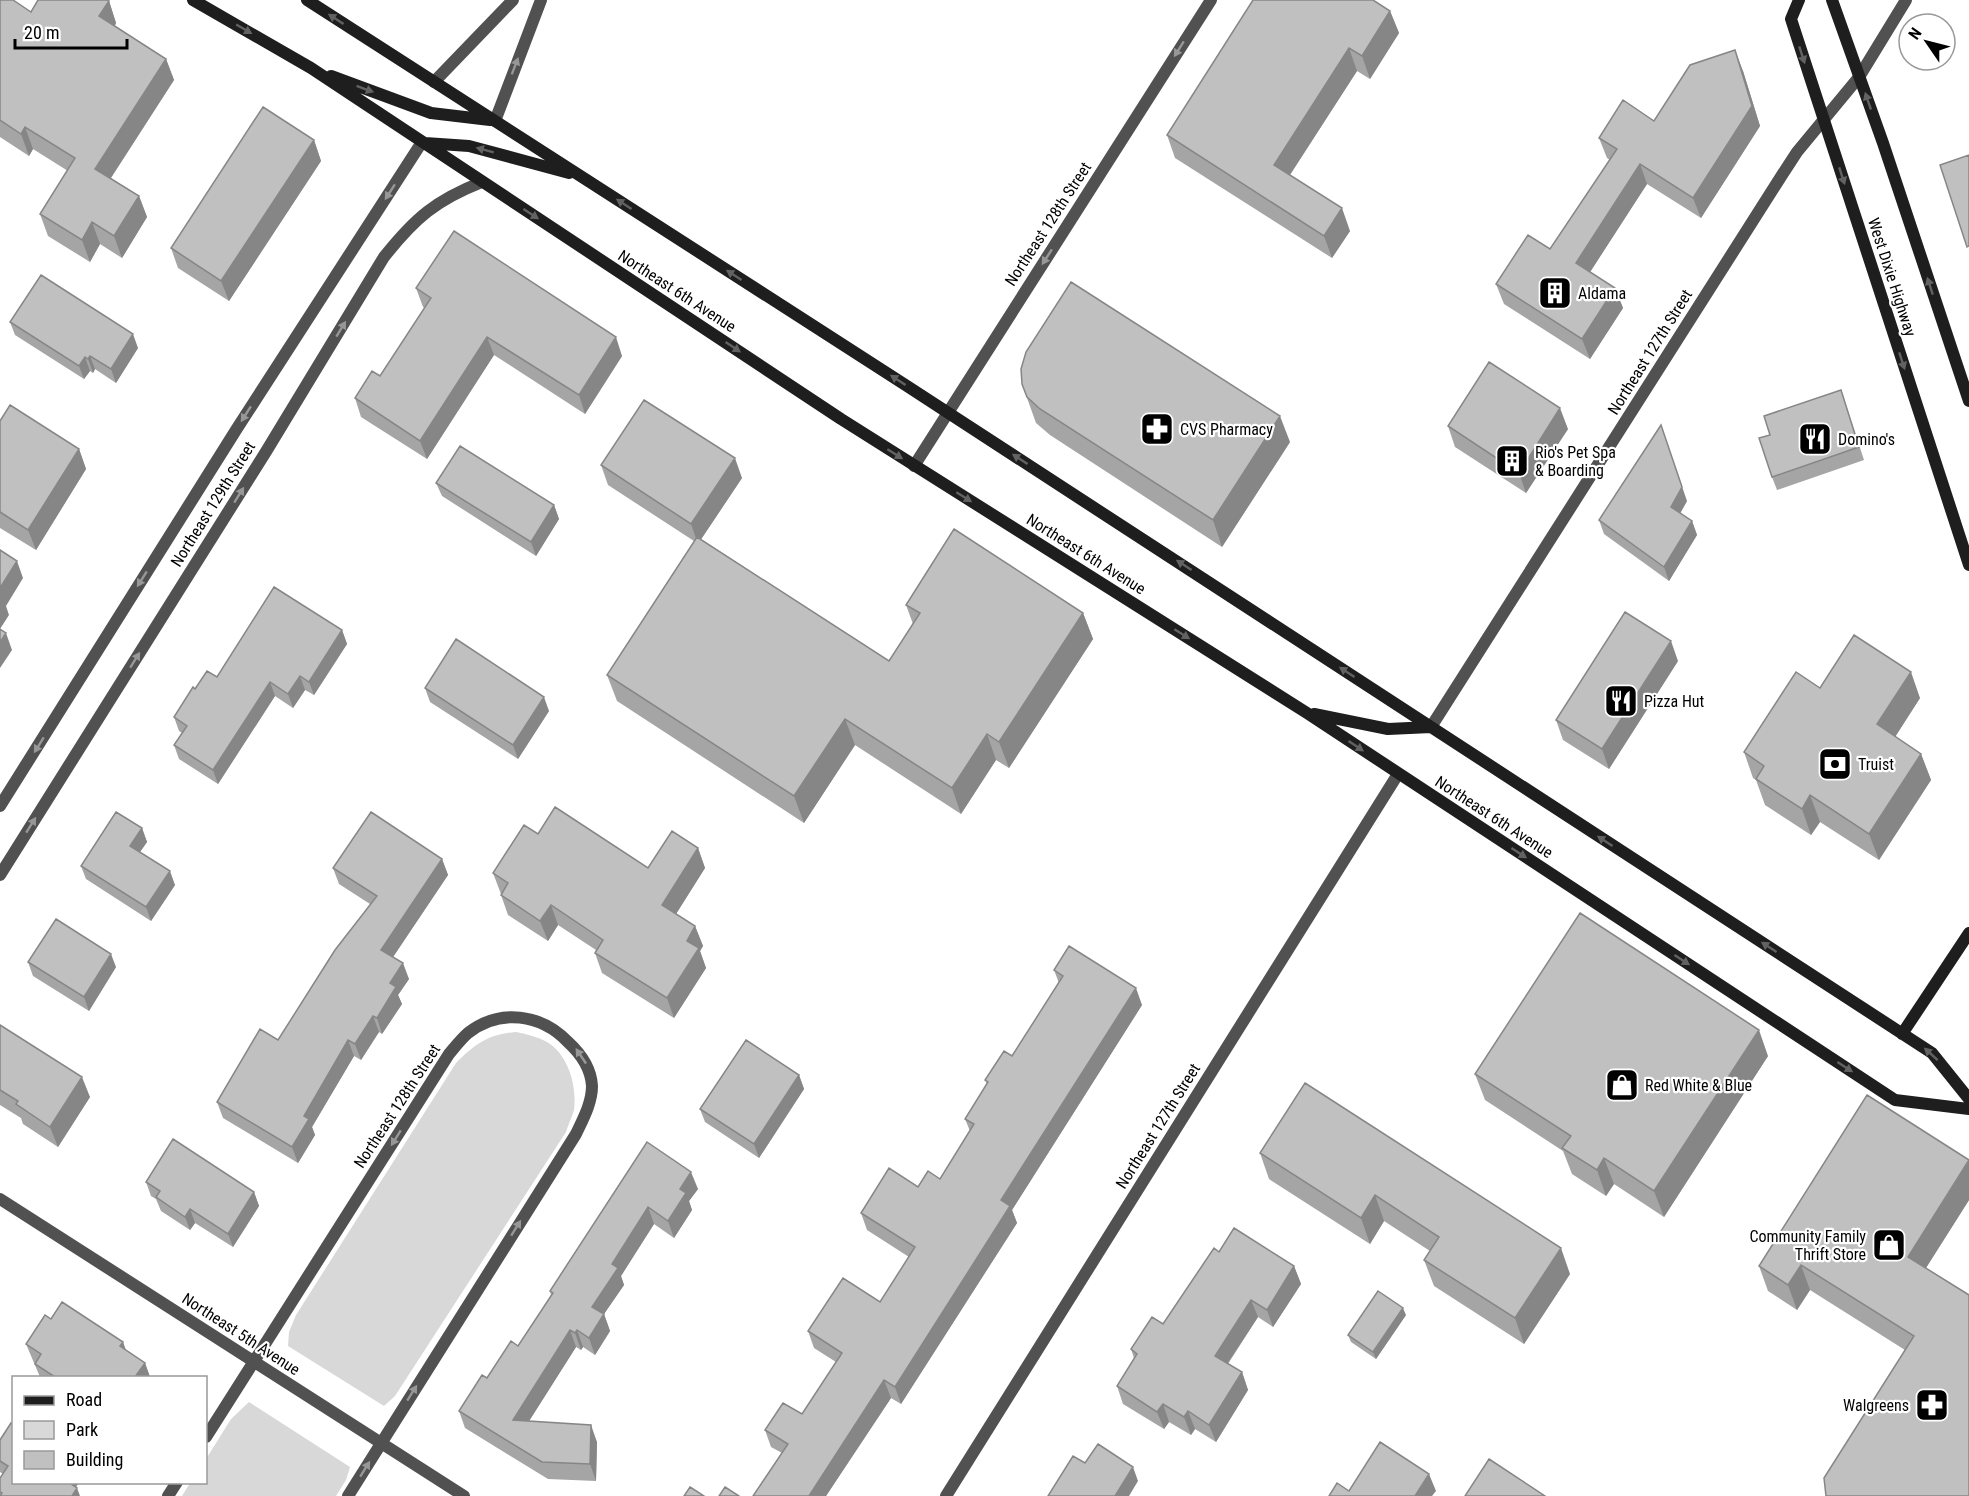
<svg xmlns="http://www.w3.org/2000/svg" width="1969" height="1496" font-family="'Roboto Condensed',sans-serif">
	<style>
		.green { fill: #d8d8d8 }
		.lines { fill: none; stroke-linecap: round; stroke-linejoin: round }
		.street { stroke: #515151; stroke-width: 12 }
		.secondary { stroke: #1e1e1e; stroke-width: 12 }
		.wall { fill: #a5a5a5 }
		.shaded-wall { fill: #868686 }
		.building { fill: #c0c0c0; stroke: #868686; stroke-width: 1.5 }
		.oneway { fill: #626262 }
		.oneway2 { fill: #979797 }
		.labels { text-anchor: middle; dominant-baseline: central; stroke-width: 4.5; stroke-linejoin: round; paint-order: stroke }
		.street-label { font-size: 16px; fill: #000; stroke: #fff }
		.poi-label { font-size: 16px; fill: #000; stroke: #fff; text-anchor: start }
	</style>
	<rect width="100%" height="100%" fill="#fff"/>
	<path class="green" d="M516 1032C527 1034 538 1037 547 1042 569 1055 577 1087 574 1110 572 1117 568 1125 566 1132L395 1396 384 1406 288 1346 289 1332 296 1315 456 1063C475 1044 489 1034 516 1032Z
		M249 1402 350 1467 346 1480 336 1496H182L190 1483 206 1482V1459L231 1419Z"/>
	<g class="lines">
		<path class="street" d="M434 82 513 0
			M495 121 541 0
			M914 466 1211 0
			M1431 727 1782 175 1797 152 1859 77 1906 0
			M0 806 236 430 422 142
			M0 875 267 450 384 257C415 218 436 200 482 182
			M0 1199 464 1496
			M206 1437 449 1054C455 1047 461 1039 468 1033 500 1008 541 1014 568 1042 580 1053 591 1068 592 1086 592 1103 583 1119 576 1134L348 1496
			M168 1496 177 1482
			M946 1496 1398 774"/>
		<path class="secondary" d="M193 0 311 68 841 419 1307 713 1895 1100 1969 1109
			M307 0 907 386 1932 1053 1969 1099
			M1799 0 1791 19 1969 565
			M1832 0 1883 143 1969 401
			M331 76 431 113 490 120
			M425 143 469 146 569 173
			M1314 714 1388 729 1431 727
			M1902 1034 1969 933"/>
	</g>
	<path class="wall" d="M0 0 31 12 109 1 116 23 115 26 166 59 174 80 111 178 139 196 147 217 122 258 100 244 90 262 48 236 40 214 68 171 33 149 29 156 0 137Z
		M1378 3 1390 11 1399 33 1370 79 1357 71 1290 175 1350 231 1332 258 1175 158 1167 135Z
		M1743 71 1760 126 1701 218 1647 184 1590 272 1615 288 1623 308 1590 359 1504 304 1496 284 1550 249 1610 160 1607 158 1599 138 1654 121Z
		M314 140 321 161 229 301 178 268 171 248Z
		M416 288 622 356 585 414 494 355 427 459 361 417 355 398 380 376 425 308 423 307Z
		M10 322 138 348 116 383 95 369 93 373 90 371 84 379 15 335Z
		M1022 384 1290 442 1222 547 1050 435 1036 423Z
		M1841 390 1864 460 1777 490 1772 477 1770 435Z
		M0 421 79 449 86 469 36 550 0 528Z
		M1448 426 1568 429 1526 493 1455 447Z
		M601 465 742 478 701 539 889 661 913 624 906 605 1083 613 1093 639 1009 768 996 760 961 814 855 745 804 823 617 701 607 675 694 541 608 485Z
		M436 483 554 505 559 519 536 556 442 496Z
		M1687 501 1680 513 1692 521 1697 535 1669 581 1604 534 1599 520Z
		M342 630 347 644 314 695 305 690 293 708 275 696 218 784 179 759 174 745 182 733 179 731 174 717 195 689 217 677Z
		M1678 661 1609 769 1563 740 1556 720Z
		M425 688 549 711 518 759 430 702Z
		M1820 688 1920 698 1895 737 1921 754 1931 780 1879 860 1820 822 1811 835 1765 805 1756 780 1753 778 1744 752Z
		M142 828 147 842 140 852 175 885 151 921 86 879 81 866Z
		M538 834 648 868 698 848 705 868 676 914 695 926 703 946 700 951 706 968 674 1018 602 973 595 953 596 950 558 925 548 941 508 915 501 895V894L493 873Z
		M442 859 448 875 393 957 409 979 398 995 402 1004 382 1034 379 1032 361 1060 354 1056 312 1127 315 1135 298 1163 223 1118 217 1102 278 1040 370 904 339 884 333 868Z
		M28 962 116 967 89 1011 33 976Z
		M1054 970 1142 1005 1012 1210 1017 1223 901 1404 891 1398 826 1496H753L782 1453 771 1447 765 1430 802 1414 836 1362 814 1348 808 1331 880 1302 909 1257 867 1230 861 1213 918 1187 940 1179 970 1131 965 1119 987 1084 985 1080 1012 1056 1059 983Z
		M0 1025 90 1097 58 1147 23 1124 21 1118 0 1105Z
		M1768 1056 1664 1217 1614 1184 1606 1196 1572 1174 1563 1151 1485 1100 1475 1074Z
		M799 1075 804 1089 759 1158 705 1122 700 1109Z
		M1305 1083 1570 1274 1524 1344 1434 1286 1424 1260 1430 1251 1384 1221 1370 1244 1269 1179 1260 1153Z
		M647 1142 698 1189 689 1201 692 1210 674 1238 654 1224 621 1276 624 1285 604 1314 610 1331 595 1355 583 1347 581 1350 576 1347 529 1421 597 1442 596 1481 548 1479 465 1428 459 1411 487 1378 518 1346 551 1295 550 1291Z
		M1969 1160V1200L1926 1268 1969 1295 1905 1350 1810 1290 1797 1310 1768 1291 1759 1266Z
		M146 1182 254 1192 259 1206 233 1247 195 1223 190 1230 161 1211 156 1199 151 1196Z
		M1219 1252 1294 1266 1301 1284 1273 1327 1258 1317 1228 1364 1242 1372 1248 1390 1216 1442 1195 1429 1191 1435 1169 1422 1164 1429 1123 1404 1117 1386 1134 1358 1131 1349 1163 1324Z
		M1406 1315 1376 1359 1351 1342 1348 1335Z
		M51 1319 123 1342 126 1351 145 1363 150 1377H40L26 1344Z
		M0 1440 14 1482H79L76 1487 0 1496V1478L3 1474 0 1472Z"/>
	<path class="shaded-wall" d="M109 1 116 23 107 38 99 16Z
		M1390 11 1399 33 1370 79 1362 56Z
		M1349 48 1357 71 1282 187 1274 165Z
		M1735 50 1743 71 1760 126 1701 218 1693 198Z
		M166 59 174 80 103 190 95 169Z
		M25 127 33 149 29 156 21 134Z
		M314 140 321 161 229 301 221 281Z
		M1640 164 1647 184 1583 283 1576 263Z
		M139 196 147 217 122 258 114 236Z
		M1342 208 1350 231 1332 258 1324 236Z
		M92 222 100 244 90 262 82 240Z
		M1615 288 1623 308 1590 359 1582 339Z
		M133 334 138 348 116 383 111 369Z
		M487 337 494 355 427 459 420 441Z
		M616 337 622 356 585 414 579 395Z
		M90 356 95 369 93 373 88 359Z
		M85 357 90 371 84 379 79 366Z
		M1560 408 1568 429 1526 493 1519 473Z
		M1280 416 1290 442 1222 547 1213 520Z
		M1661 425 1687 501 1676 521 1671 507Z
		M79 449 86 469 36 550 28 530Z
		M735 458 742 478 698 544 691 524Z
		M554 505 559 519 536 556 531 542Z
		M1692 521 1697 535 1669 581 1664 567Z
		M17 561 23 578 6 606 9 615 0 629V588Z
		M1083 613 1093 639 1009 768 999 742Z
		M342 630 347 644 314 695 309 682Z
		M6 633 12 650 0 668V642Z
		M1671 641 1678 661 1609 769 1602 749Z
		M1911 672 1920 698 1886 751 1877 724Z
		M300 676 305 690 293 708 288 694Z
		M270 682 275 696 218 784 213 770Z
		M544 697 549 711 518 759 513 745Z
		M845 719 855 745 804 823 794 796Z
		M987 734 996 760 961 814 952 788Z
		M1921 754 1931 780 1879 860 1869 834Z
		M1810 795 1820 822 1811 835 1802 809Z
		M142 828 147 842 135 859 130 846Z
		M698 848 705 868 669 925 662 905Z
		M442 859 448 875 387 966 381 950Z
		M170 871 175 885 151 921 146 907Z
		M551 905 558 925 548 941 540 921Z
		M695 926 703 946 700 951 706 968 674 1018 667 998 687 941Z
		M111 954 116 967 89 1011 84 997Z
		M403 963 409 979 398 995 402 1004 382 1034 377 1018 390 983Z
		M1136 988 1142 1005 1012 1210 1017 1223 901 1404 895 1387 1001 1200Z
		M373 1016 379 1032 361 1060 355 1044Z
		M1759 1030 1768 1056 1664 1217 1654 1191Z
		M348 1040 354 1056 312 1127 315 1135 298 1163 292 1147 304 1116Z
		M799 1075 804 1089 759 1158 754 1144Z
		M82 1077 90 1097 58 1147 50 1127Z
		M1604 1158 1614 1184 1606 1196 1597 1170Z
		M1969 1161V1200L1917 1282 1908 1257Z
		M691 1172 698 1189 689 1201 692 1210 674 1238 668 1221 680 1189Z
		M254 1192 259 1206 233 1247 228 1234Z
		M1375 1195 1384 1221 1370 1244 1361 1218Z
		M648 1207 654 1224 621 1276 624 1285 604 1314 610 1331 595 1355 589 1338 592 1307 612 1264Z
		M190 1209 195 1223 190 1230 185 1217Z
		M1561 1248 1570 1274 1524 1344 1515 1318Z
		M1801 1265 1810 1290 1797 1310 1788 1285Z
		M1294 1266 1301 1284 1273 1327 1267 1310Z
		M1251 1300 1258 1317 1221 1373 1215 1356Z
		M1403 1308 1406 1315 1376 1359 1373 1352Z
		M570 1330 576 1347 519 1437 513 1420Z
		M577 1330 583 1347 581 1350 575 1333Z
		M123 1342 130 1362 120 1346Z
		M145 1363 150 1377H135Z
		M1242 1372 1248 1390 1216 1442 1209 1425Z
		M884 1380 891 1398 826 1496H809Z
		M1163 1404 1169 1422 1164 1429 1157 1412Z
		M1188 1411 1195 1429 1191 1435 1184 1417Z
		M591 1425 597 1442 596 1481 590 1464Z
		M1133 1467 1138 1481 1129 1496H1115Z
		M1429 1474 1436 1491 1432 1496H1415Z
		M66 1482H79L71 1495Z
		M77 1488 80 1496H72Z"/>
	<path class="building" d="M0 0H13L31 12 38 0H107L109 1 99 16 166 59 95 169 139 196 114 236 92 222 82 240 40 214 75 158 25 127 21 134 0 120Z
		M1253 0H1373L1390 11 1362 56 1349 48 1274 165 1342 208 1324 236 1167 135Z
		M1735 50 1752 106 1693 198 1640 164 1576 263 1615 288 1582 339 1496 284 1528 235 1550 249 1617 149 1599 138 1623 100 1654 121 1690 65Z
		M263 107 314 140 221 281 171 248Z
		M1969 155V246L1967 247 1940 165Z
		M454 231 616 337 579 395 487 337 420 441 355 398 372 371 380 376 431 298 416 288Z
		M41 275 133 334 111 369 90 356 88 359 85 357 79 366 10 322Z
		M1071 282 1280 416 1213 520 1040 409 1027 397 1022 384 1021 369 1026 352Z
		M1489 362 1560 408 1519 473 1448 426Z
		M1841 390 1859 447 1772 477 1759 438 1770 435 1764 416Z
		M644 400 735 458 691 524 601 465Z
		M10 405 79 449 28 530 0 512V421Z
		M1661 425 1682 487 1671 507 1692 521 1664 567 1599 520Z
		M460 446 554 505 531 542 436 483Z
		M954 529 1083 613 999 742 987 734 952 788 845 719 794 796 607 675 697 537 889 661 920 613 906 605Z
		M0 550 17 561 0 588Z
		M274 587 342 630 309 682 300 676 288 694 270 682 213 770 174 745 187 726 174 717 193 687 195 689 207 671 217 677Z
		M1625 612 1671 641 1602 749 1556 720Z
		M0 629 6 633 0 642Z
		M1854 635 1911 672 1877 724 1921 754 1869 834 1810 795 1802 809 1756 779 1764 766 1744 752 1796 672 1820 688Z
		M456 639 544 697 513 745 425 688Z
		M555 807 648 868 672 831 698 848 662 905 695 926 687 941 699 948 667 998 595 953 603 940 551 905 540 921 501 895 508 883 493 873 524 825 538 834Z
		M116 812 142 828 130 846 170 871 146 907 81 866Z
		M371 812 442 859 381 950 403 963 390 983 396 987 377 1018 373 1016 355 1044 348 1040 304 1116 309 1119 292 1147 217 1102 260 1029 278 1040 335 950 377 896 333 868Z
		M1580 913 1759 1030 1654 1191 1604 1158 1597 1170 1562 1148 1571 1136 1475 1074Z
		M56 919 111 954 84 997 28 962Z
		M1069 946 1136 988 1001 1200 1010 1206 895 1387 884 1380 809 1496H753L788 1444 765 1430 783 1403 802 1414 842 1353 808 1331 843 1278 880 1302 915 1247 861 1213 889 1168 918 1187 928 1171 940 1179 974 1124 965 1119 988 1082 985 1080 1004 1051 1012 1056 1063 976 1054 970Z
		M0 1025 82 1077 50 1127 16 1104 18 1101 0 1090Z
		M746 1040 799 1075 754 1144 700 1109Z
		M1305 1083 1561 1248 1515 1318 1424 1260 1439 1237 1375 1195 1361 1218 1260 1153Z
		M1867 1095 1969 1160 1908 1257 1969 1295V1496H1826L1824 1478 1914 1336 1801 1265 1788 1285 1759 1266Z
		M173 1139 254 1192 228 1234 190 1209 185 1217 156 1197 160 1191 146 1182Z
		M647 1142 691 1172 680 1189 686 1193 668 1221 648 1207 612 1264 618 1268 592 1307 604 1314 589 1338 577 1330 575 1333 570 1330 513 1420 591 1425 590 1464 542 1462 459 1411 482 1375 487 1378 511 1341 518 1346 553 1293 550 1291Z
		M1234 1228 1294 1266 1267 1310 1251 1300 1215 1356 1242 1372 1209 1425 1188 1411 1184 1417 1163 1404 1157 1412 1117 1386 1137 1354 1131 1349 1152 1317 1163 1324 1214 1248 1219 1252Z
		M1378 1291 1403 1308 1373 1352 1348 1335Z
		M62 1302 123 1342 120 1346 145 1363 135 1377H55L35 1364 41 1354 26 1344 45 1315 51 1319Z
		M11 1423 14 1424V1482H68L77 1488 72 1496H0L2 1493 0 1492V1478L8 1466 0 1461V1440Z
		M1380 1442 1429 1474 1415 1496H1329L1337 1483 1349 1491Z
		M1098 1444 1133 1467 1115 1496H1048L1073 1456 1085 1463Z
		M1489 1459 1545 1496H1465Z
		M690 1487 704 1496H684Z
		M725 1487 739 1496H719Z"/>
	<defs><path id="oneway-solid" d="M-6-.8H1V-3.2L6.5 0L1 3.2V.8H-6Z" transform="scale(1.5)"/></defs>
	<g class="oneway">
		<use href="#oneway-solid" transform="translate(336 19) rotate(-147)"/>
		<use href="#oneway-solid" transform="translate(244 29) rotate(30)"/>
		<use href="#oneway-solid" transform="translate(1802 55) rotate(72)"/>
		<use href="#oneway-solid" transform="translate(365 89) rotate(20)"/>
		<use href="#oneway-solid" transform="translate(1868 101) rotate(-109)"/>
		<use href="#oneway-solid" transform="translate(485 150) rotate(-165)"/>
		<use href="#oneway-solid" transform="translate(1842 176) rotate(72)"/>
		<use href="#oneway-solid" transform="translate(624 204) rotate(-147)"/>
		<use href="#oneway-solid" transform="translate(531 214) rotate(33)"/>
		<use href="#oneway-solid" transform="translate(734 275) rotate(-147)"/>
		<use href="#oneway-solid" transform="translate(1930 286) rotate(-108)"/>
		<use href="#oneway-solid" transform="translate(733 347) rotate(34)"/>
		<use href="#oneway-solid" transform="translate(1902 361) rotate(72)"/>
		<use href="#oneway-solid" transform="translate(898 380) rotate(-147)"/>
		<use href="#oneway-solid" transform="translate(895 454) rotate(32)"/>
		<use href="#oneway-solid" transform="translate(1020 459) rotate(-147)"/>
		<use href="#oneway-solid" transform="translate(964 497) rotate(32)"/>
		<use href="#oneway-solid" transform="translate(1184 565) rotate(-147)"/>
		<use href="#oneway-solid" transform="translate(1182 634) rotate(32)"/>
		<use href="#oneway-solid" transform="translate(1347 672) rotate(-147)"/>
		<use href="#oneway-solid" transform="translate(1356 746) rotate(34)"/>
		<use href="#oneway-solid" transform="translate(1605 841) rotate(-147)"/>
		<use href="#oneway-solid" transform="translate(1519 853) rotate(33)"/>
		<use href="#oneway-solid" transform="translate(1769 947) rotate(-147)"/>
		<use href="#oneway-solid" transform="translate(1682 960) rotate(33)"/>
		<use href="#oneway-solid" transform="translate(1931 1054) rotate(-138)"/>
		<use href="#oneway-solid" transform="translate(1845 1067) rotate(33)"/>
	</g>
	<g class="oneway2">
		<use href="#oneway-solid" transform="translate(1179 49) rotate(122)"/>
		<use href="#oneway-solid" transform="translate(515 66) rotate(-69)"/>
		<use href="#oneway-solid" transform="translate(390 192) rotate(123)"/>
		<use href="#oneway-solid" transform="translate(1047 257) rotate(123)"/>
		<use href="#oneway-solid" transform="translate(341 329) rotate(-59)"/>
		<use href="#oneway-solid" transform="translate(246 414) rotate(123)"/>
		<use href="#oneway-solid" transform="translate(239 495) rotate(-58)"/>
		<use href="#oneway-solid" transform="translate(142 579) rotate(122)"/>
		<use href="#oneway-solid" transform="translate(135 660) rotate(-58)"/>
		<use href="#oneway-solid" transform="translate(39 745) rotate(122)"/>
		<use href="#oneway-solid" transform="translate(31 825) rotate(-58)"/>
		<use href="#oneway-solid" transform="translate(581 1056) rotate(-124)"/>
		<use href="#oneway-solid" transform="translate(396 1138) rotate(122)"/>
		<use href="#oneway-solid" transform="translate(516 1228) rotate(-58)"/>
		<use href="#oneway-solid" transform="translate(412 1393) rotate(-58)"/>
		<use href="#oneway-solid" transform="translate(365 1469) rotate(-58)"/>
	</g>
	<defs>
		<g id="building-square" transform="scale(1.725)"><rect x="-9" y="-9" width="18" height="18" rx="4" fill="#000" stroke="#fff"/><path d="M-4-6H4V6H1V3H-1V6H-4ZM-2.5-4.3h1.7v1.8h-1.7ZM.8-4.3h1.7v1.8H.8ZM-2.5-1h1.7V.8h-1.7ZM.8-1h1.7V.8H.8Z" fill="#fff"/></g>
		<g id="pharmacy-square" transform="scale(1.725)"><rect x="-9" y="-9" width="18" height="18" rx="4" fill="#000" stroke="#fff"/><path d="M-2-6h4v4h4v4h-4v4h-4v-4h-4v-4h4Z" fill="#fff"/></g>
		<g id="restaurant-square" transform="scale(1.725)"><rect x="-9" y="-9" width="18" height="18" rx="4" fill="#000" stroke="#fff"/><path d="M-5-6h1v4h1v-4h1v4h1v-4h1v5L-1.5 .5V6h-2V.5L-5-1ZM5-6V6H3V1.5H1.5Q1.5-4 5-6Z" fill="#fff"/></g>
		<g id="bank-square" transform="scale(1.725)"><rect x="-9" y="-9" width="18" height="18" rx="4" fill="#000" stroke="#fff"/><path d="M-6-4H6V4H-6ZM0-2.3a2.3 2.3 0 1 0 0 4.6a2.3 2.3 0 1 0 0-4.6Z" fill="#fff"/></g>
		<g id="shop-square" transform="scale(1.725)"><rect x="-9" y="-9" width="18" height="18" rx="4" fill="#000" stroke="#fff"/><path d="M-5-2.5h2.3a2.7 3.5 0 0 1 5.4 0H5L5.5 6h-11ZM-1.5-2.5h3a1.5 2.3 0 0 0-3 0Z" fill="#fff"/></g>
	</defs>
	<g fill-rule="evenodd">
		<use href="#building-square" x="1555" y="293"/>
		<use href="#pharmacy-square" x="1157" y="429"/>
		<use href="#restaurant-square" x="1815" y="439"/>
		<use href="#building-square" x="1512" y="461"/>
		<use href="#restaurant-square" x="1621" y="701"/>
		<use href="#bank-square" x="1835" y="764"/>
		<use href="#shop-square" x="1622" y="1085"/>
		<use href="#shop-square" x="1889" y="1245"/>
		<use href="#pharmacy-square" x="1932" y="1405"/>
	</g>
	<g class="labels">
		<g class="street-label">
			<text transform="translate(1048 224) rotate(-57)">Northeast 128th Street</text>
			<text transform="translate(1892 277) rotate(72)">West Dixie Highway</text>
			<text transform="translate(677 291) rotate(33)">Northeast 6th Avenue</text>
			<text transform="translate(1650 352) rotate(-58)">Northeast 127th Street</text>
			<text transform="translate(213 504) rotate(-58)">Northeast 129th Street</text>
			<text transform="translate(1086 554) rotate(32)">Northeast 6th Avenue</text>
			<text transform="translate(1494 817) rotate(33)">Northeast 6th Avenue</text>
			<text transform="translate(397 1106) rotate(-57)">Northeast 128th Street</text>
			<text transform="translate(1158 1126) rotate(-58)">Northeast 127th Street</text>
			<text transform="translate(241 1334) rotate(33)">Northeast 5th Avenue</text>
		</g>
		<g class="poi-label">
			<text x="1578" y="293">Aldama</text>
			<text x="1180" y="429">CVS Pharmacy</text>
			<text x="1838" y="439">Domino's</text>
			<text x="1535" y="452">Rio's Pet Spa<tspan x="1535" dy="18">&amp; Boarding</tspan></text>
			<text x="1644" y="701">Pizza Hut</text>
			<text x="1858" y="764">Truist</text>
			<text x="1645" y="1085">Red White &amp; Blue</text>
			<text x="1866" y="1236" text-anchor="end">Community Family<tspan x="1866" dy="18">Thrift Store</tspan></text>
			<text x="1909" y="1405" text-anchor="end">Walgreens</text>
		</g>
	</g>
	<rect x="12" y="1376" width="195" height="108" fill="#ffffff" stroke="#999999" stroke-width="1.5"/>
	<rect x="24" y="1396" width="30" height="9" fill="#1e1e1e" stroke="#999999" stroke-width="1.5"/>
	<text x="66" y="1406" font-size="18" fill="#000000">Road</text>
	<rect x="24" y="1421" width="30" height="18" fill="#d8d8d8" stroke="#999999" stroke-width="1.5"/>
	<text x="66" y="1436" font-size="18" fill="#000000">Park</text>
	<rect x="24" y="1451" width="30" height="18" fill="#c0c0c0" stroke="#999999" stroke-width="1.5"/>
	<text x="66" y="1466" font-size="18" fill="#000000">Building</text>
	<g transform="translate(1927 42) rotate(305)"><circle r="28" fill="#ffffff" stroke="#999999" stroke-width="1.5"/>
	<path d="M0-4.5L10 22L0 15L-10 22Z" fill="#000000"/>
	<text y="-9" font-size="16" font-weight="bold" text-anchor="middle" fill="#000000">N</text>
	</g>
	<path d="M15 39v9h112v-9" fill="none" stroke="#000000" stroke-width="3"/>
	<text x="24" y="39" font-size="18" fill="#000000" stroke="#ffffff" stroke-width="4.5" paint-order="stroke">20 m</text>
</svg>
